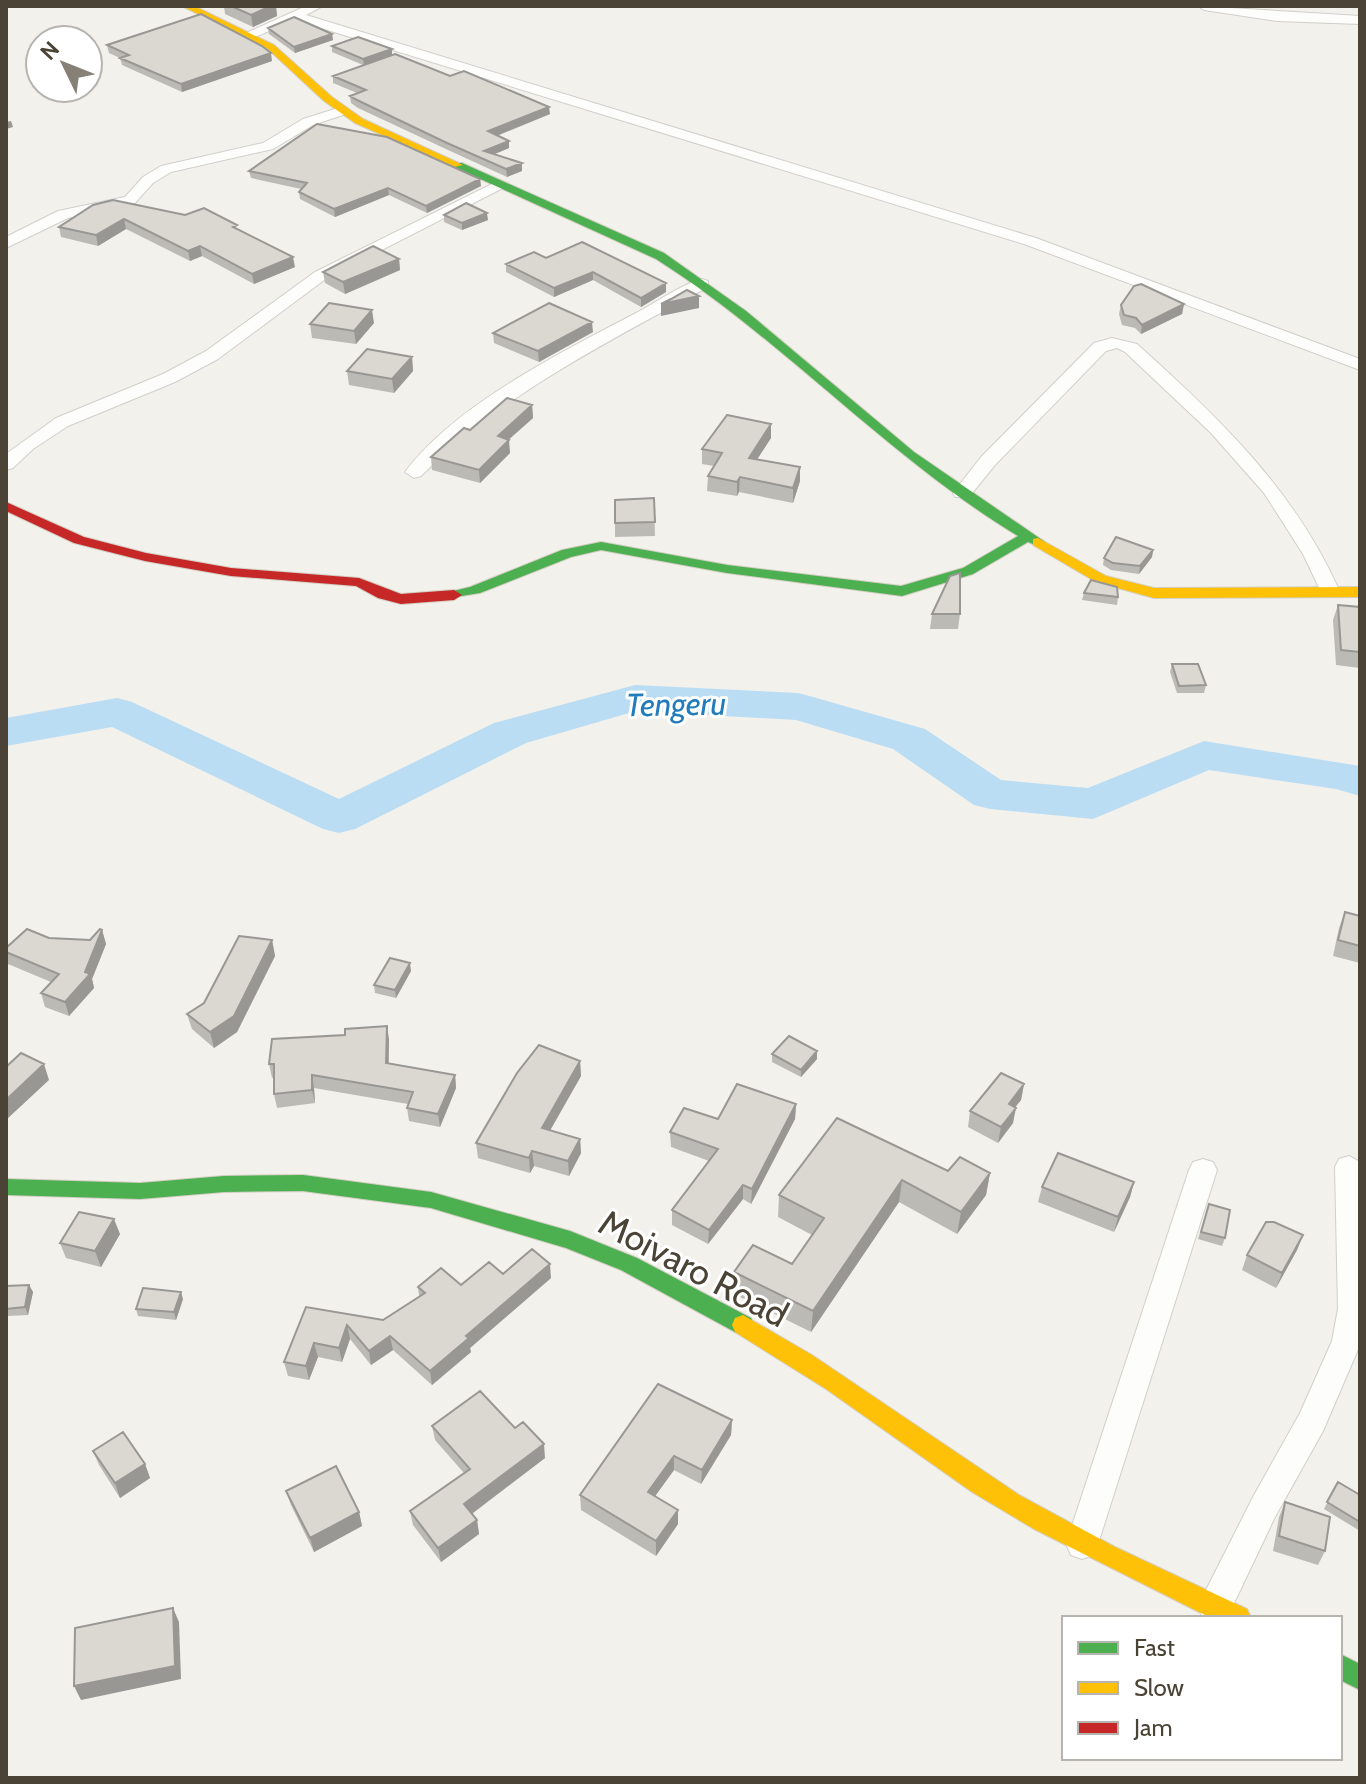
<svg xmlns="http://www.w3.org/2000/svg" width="1366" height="1784" font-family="Cabin,sans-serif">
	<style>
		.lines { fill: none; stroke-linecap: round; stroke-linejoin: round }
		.river { fill: #baddf4; fill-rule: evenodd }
		.street-casing { stroke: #d1cfca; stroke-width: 2 }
		.fast-casing { stroke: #d3cec3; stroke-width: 2 }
		.slow-casing { stroke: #d3cec3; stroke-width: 2 }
		.jam-casing { stroke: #d3cec3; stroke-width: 2 }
		.street { fill: #fdfdfc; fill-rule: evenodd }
		.fast { fill: #4caf50; fill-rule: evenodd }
		.slow { fill: #ffc107; fill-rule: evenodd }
		.jam { fill: #c62828; fill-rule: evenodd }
		.wall { fill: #bcbab5 }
		.shaded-wall { fill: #999793 }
		.building { fill: #dbd8d2; stroke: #999793; stroke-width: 2 }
		.labels { text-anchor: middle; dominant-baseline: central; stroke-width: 6; stroke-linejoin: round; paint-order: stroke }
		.water-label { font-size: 32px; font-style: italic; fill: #227bba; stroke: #fff }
		.near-street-label { font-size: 36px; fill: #4b4336; stroke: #fff }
	</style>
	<rect width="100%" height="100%" fill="#f3f1ec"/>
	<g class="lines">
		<path class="river" d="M635 685 798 693 813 697 925 729 1001 780 1088 788 1204 741 1360 766V796L1336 789 1209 770 1093 819 990 809 974 805 893 749 796 720 636 711 526 743 355 829 339 833 323 829 112 727 6 746V718L117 698 132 702 339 799 494 723Z"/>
		<g class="street-casing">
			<path id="street" d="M306 6H323L306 15 1036 238 1360 359V370L1024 244 295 20 255 37 244 34Z
				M1198 6 1360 16V24L1277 21 1204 10Z
				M341 107 346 108V114L313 125 273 149 171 172 153 183 135 203 68 218 6 248V237L58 211 125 197 143 177 161 166 263 143 303 119Z
				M498 181 505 185 503 188 327 278 218 359 175 382 68 426 33 449 13 468 6 470V454L56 418 163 374 206 351 315 272Z
				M702 279 708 281V287C606 343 504 393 421 476L414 478 405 472C456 404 562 352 636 313 657 302 680 285 702 279Z
				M1112 338 1137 344C1218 417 1294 489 1339 590L1336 594H1322L1303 554 1264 493 1211 433 1125 352 1117 348 1106 351 995 465 969 497H955L953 493 981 457 1094 343Z
				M1349 1156 1360 1162V1345L1323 1431 1275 1517 1227 1618H1203L1198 1607 1203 1596 1253 1497 1300 1413 1332 1341 1338 1309 1335 1167 1339 1159Z
				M1203 1159 1213 1162 1217 1170 1098 1544 1093 1555 1082 1559 1071 1555 1066 1544 1189 1170 1193 1162Z"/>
		</g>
		<g class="fast-casing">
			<path id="fast" d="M454 163H462L664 253 746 311 914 452 1045 542 1038 546 1028 542 973 574 902 596 727 573 601 550 571 557 480 593 449 598V592L470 587 562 550 601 542 727 565 901 586 963 568 1018 536C886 456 785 341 656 259L454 167Z
				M303 1175 431 1192 570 1231 637 1258 751 1318 754 1325 751 1332 743 1335 735 1332 621 1270 566 1248 431 1208 303 1191 224 1192 140 1199 6 1195V1179L140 1183 224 1176Z
				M1340 1654 1360 1664V1690L1340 1680Z"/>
		</g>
		<g class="slow-casing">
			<path id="slow" d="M182 6H194L274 45 332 97 363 119 463 165 454 167 355 123 324 101 268 49Z
				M1038 538 1106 576 1154 588 1360 587V597L1154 598 1096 582 1033 545V539Z
				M743 1315 812 1355 1019 1495 1115 1547 1247 1609 1251 1618H1211L1034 1529 972 1492 826 1389 735 1332 732 1325 735 1318Z"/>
		</g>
		<g class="jam-casing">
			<path id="jam" d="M6 502 84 537 146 553 231 568 359 578 401 594 454 590 462 595 454 600 401 604 378 598 356 586 231 576 145 561 74 543 6 511Z"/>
		</g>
		<use href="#street" class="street"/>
		<use href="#fast" class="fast"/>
		<use href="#slow" class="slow"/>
		<use href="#jam" class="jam"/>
	</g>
	<path class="wall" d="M224 6H276L277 16 253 27 225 14Z
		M268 28 332 34 333 40 295 53 269 34Z
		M107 45 272 61 182 92 122 65 120 58 109 53Z
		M332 46 392 55 550 114 497 136 509 148 495 154 522 171 507 177 448 150 358 108 351 103 350 96 357 93 333 83V76L363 65 332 52Z
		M249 171 480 179 481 186 427 213 389 195 335 217 300 199 299 192 301 189 251 178Z
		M93 205 237 229 295 267 254 284 202 256 190 261 126 229 98 246 61 237 59 227Z
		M444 215 488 220 462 230 444 222Z
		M546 258 666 283V292L641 307 593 280 554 297 506 272V264Z
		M399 259 400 270 345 294 325 283 323 272Z
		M1184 304 1182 314 1141 334 1135 328 1122 325 1119 314 1121 305Z
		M374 323 356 344 312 338 310 324Z
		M593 332 539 362 494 343 493 333Z
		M412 357 413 371 394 393 349 385 347 371Z
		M532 405 533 418 508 440 510 453 480 483 432 470 431 457 470 430Z
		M771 424V438L757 459 800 467V481L793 503 739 492 737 496 707 491 708 476 714 466 702 464V449Z
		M654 498 655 536 615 537V500Z
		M1153 550 1152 557 1139 574 1111 570 1103 565 1104 558Z
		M1084 593 1118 597 1117 605 1082 600Z
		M1338 605 1360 607V668L1336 665 1333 620Z
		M932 614H960L958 629H930Z
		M1172 664 1206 685 1204 693H1177L1170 672Z
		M1345 912 1360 916V963L1333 956 1339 928Z
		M102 930 106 944 92 979 94 988 69 1016 45 1007 41 993 51 982 8 964 6 958V948L49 938 90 940Z
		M272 940 275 956 237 1032 214 1048 192 1029 187 1014 204 1003Z
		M411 971 396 998 375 993 374 985Z
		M389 1039V1063L455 1075 456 1088 440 1127 409 1121 407 1108 408 1104 314 1088 315 1103 277 1108 274 1094V1077L272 1078 269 1064Z
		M772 1054 817 1059 801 1077 772 1062Z
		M580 1061 581 1076 550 1130 580 1139 581 1153 569 1176 534 1166 530 1173 478 1158 476 1143Z
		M1024 1084 1021 1100 1015 1107 1013 1123 998 1143 968 1127 970 1111Z
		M796 1104 795 1119 751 1204 743 1199 708 1244 672 1225V1210L709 1161 671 1147 670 1132 718 1119Z
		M948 1171 990 1173 986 1195 957 1234 899 1202 811 1332 734 1294V1272L792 1264 812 1235 778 1217 779 1195Z
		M1134 1182 1130 1197 1114 1232 1038 1202 1042 1187Z
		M1209 1204 1225 1238 1222 1246 1198 1239Z
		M120 1234 101 1267 66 1258 60 1243Z
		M1303 1235 1297 1250 1276 1288 1242 1270 1247 1255Z
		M503 1274 551 1278 470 1348 471 1352 432 1385 393 1350 371 1365 350 1339 342 1362 318 1357 309 1380 288 1376 284 1362 306 1307 383 1320 419 1296 418 1287 461 1285Z
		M29 1285 33 1292 28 1315 6 1316V1286Z
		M183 1299 176 1320 138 1316 136 1309Z
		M732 1420 731 1435 701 1484 674 1470 655 1496 678 1524 656 1556 581 1510 580 1495Z
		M432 1426 515 1428 545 1458 472 1514 477 1520 479 1534 441 1562 413 1525 410 1511 464 1473 435 1440Z
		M93 1451 145 1464 150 1478 120 1498 99 1465Z
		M1338 1482 1360 1495V1531L1324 1509Z
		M286 1491 359 1512 362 1526 314 1552 291 1505Z
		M1285 1502 1325 1551 1318 1565 1273 1551 1279 1517Z"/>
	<path class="shaded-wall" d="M271 6H276L277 16 253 27 251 15Z
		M332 34 333 40 295 53 294 47Z
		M392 49V55L364 65 363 59Z
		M271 53 272 61 182 92 181 84Z
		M549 107 550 114 488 139V131Z
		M11 121 13 127 6 129V122Z
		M509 141V148L485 158 484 151Z
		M522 163V171L507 177 506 169Z
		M480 179 481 186 427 213 426 206Z
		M388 188 389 195 335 217 334 209Z
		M487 213 488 220 462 230V223Z
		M124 219 126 229 98 246 96 235Z
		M200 246 202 256 190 261 188 251Z
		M293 257 295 267 254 284 252 274Z
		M399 259 400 270 345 294 343 282Z
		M593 272V280L554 297V288Z
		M666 283V292L641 307V298Z
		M699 296V308L661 316V304Z
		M1184 304 1182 314 1141 334 1142 325Z
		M372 310 374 323 356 344 354 331Z
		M592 322 593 332 539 362 538 351Z
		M412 357 413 371 394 393 392 379Z
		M532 405 533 418 498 449V436Z
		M771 424V438L749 472V458Z
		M509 440 510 453 480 483 479 470Z
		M800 467V481L793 503V488Z
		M740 477 739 492 737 496V482Z
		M1153 550 1152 557 1139 574 1140 566Z
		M102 930 106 944 92 979 94 988 69 1016 65 1002 85 972Z
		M272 940 275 956 237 1032 214 1048 210 1032Z
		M410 963 411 971 396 998 395 990Z
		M387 1026 389 1039 388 1076 386 1063Z
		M817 1051V1059L801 1077V1070Z
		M580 1061 581 1076 543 1143 542 1128Z
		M44 1064 49 1080 6 1120V1100Z
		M312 1075 314 1088 315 1103 312 1090Z
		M455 1075 456 1088 440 1127 438 1114Z
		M1024 1084 1021 1100 1006 1119 1009 1104Z
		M796 1104 795 1119 751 1204 752 1189Z
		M1016 1108 1013 1123 998 1143 1001 1127Z
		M580 1139 581 1153 569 1176 568 1161Z
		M532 1151 534 1166 530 1173 529 1158Z
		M990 1173 986 1195 957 1234 961 1212Z
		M902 1180 899 1202 811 1332 813 1311Z
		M1134 1182 1130 1197 1114 1232 1118 1217Z
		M743 1185V1199L708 1244 709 1230Z
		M114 1219 120 1234 101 1267 95 1251Z
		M1303 1235 1297 1250 1276 1288 1282 1273Z
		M550 1264 551 1278 470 1348 471 1352 432 1385 430 1371 466 1336Z
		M29 1285 33 1292 28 1315 25 1307Z
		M181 1292 183 1299 176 1320 174 1312Z
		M347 1325 350 1339 342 1362 339 1348Z
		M390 1336 393 1350 371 1365 369 1351Z
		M314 1343 318 1357 309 1380 306 1366Z
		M732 1420 731 1435 701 1484 702 1470Z
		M544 1444 545 1458 466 1518 464 1504Z
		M674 1456V1470L648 1506V1492Z
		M145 1464 150 1478 120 1498 115 1483Z
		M678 1510V1524L656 1556V1541Z
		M359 1512 362 1526 314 1552 310 1538Z
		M477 1520 479 1534 441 1562 438 1548Z
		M173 1608 179 1622 181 1679 81 1700 74 1686Z"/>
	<path class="building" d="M231 6H271L251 15Z
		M201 14 262 46 271 53 181 84 120 58 129 55 107 45Z
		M294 17 332 34 294 47 268 28Z
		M358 37 392 49 363 59 332 46Z
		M395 54 450 76 464 71 549 107 488 131 509 141 484 151 522 163 506 169 447 143 357 100 350 96 366 90 333 76Z
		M317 124 387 137 480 179 426 206 388 188 334 209 299 192 307 183 249 171Z
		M113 200 185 215 204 208 237 225 233 227 293 257 252 274 200 246 188 251 124 219 96 235 59 227 93 205Z
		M466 203 487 213 462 223 444 215Z
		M582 242 666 283 641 298 593 272 554 288 506 264 534 252 546 258Z
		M373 246 399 259 343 282 323 272Z
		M1141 284 1184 304 1142 325 1136 318 1124 315 1121 305 1134 286Z
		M687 290 699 296 661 304 671 299Z
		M329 303 372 310 354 331 310 324Z
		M549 303 592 322 538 351 493 333Z
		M367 349 412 357 392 379 347 371Z
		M507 398 532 405 498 436 509 440 479 470 431 457 464 428 470 430Z
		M727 415 771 424 749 458 800 467 793 488 740 477 737 482 708 476 722 453 702 449Z
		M654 498 655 522 615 523V500Z
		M1116 537 1153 550 1140 566 1113 563 1104 558Z
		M960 573V614H932L950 576Z
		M1091 580 1117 587 1118 597 1084 593Z
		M1338 605 1360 607V652L1341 650Z
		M1172 664H1198L1206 685 1179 686Z
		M1345 912 1360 916V946L1338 940Z
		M27 929 49 938 90 940 100 929 102 930 85 972 90 974 65 1002 41 993 59 974 6 952V948Z
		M239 936 272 940 234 1016 210 1032 187 1014 204 1003Z
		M390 958 410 963 395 990 374 985Z
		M387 1026 386 1063 455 1075 438 1114 407 1108 413 1092 312 1075V1090L274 1094V1064H269L272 1039 345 1035V1029Z
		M789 1036 817 1051 801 1070 772 1054Z
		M539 1045 580 1061 542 1128 580 1139 568 1161 532 1151 529 1158 476 1143 517 1073Z
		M21 1053 44 1064 6 1100V1067Z
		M1001 1073 1024 1084 1009 1104 1016 1108 1001 1127 970 1111Z
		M737 1084 796 1104 752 1189 743 1185 709 1230 672 1210 718 1149 670 1132 684 1108 718 1119Z
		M837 1118 948 1171 960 1157 990 1173 961 1212 902 1180 813 1311 734 1272 753 1245 792 1264 824 1218 779 1195Z
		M1058 1153 1134 1182 1118 1217 1042 1187Z
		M1209 1204 1230 1210 1225 1238 1201 1232Z
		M79 1212 114 1219 95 1251 60 1243Z
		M1266 1222H1274L1303 1235 1282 1273 1247 1255Z
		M532 1249 550 1264 466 1336 469 1338 430 1371 390 1336 369 1351 347 1325 339 1348 314 1343 306 1366 284 1362 306 1307 383 1320 425 1293 418 1287 441 1268 461 1285 489 1262 503 1274Z
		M29 1285 25 1307 6 1309V1286Z
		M143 1288 181 1292 174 1312 136 1309Z
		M658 1384 732 1420 702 1470 674 1456 648 1492 678 1510 656 1541 580 1495Z
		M480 1391 515 1428 523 1422 544 1444 464 1504 477 1520 438 1548 410 1511 470 1469 432 1426Z
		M123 1432 145 1464 115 1483 93 1451Z
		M336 1466 359 1512 310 1538 286 1491Z
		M1338 1482 1360 1495V1522L1327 1502Z
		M1285 1502 1330 1517 1325 1551 1279 1536Z
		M173 1608 175 1666 74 1686 75 1628Z"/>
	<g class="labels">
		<g class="water-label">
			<text transform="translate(676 704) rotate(-1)">Tengeru</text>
		</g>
		<g class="near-street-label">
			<text transform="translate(694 1268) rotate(28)">Moivaro Road</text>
		</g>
	</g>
	<rect width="1366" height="1784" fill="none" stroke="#4b4336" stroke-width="16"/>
	<rect x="1062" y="1616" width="280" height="144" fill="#ffffff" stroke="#b7b4af" stroke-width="2"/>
	<rect x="1078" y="1642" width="40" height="12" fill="#4caf50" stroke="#b7b4af" stroke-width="2"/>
	<text x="1134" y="1656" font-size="24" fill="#4b4336">Fast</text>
	<rect x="1078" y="1682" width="40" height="12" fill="#ffc107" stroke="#b7b4af" stroke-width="2"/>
	<text x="1134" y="1696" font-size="24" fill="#4b4336">Slow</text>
	<rect x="1078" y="1722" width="40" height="12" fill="#c62828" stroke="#b7b4af" stroke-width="2"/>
	<text x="1134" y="1736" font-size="24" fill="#4b4336">Jam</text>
	<g transform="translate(64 64) rotate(313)"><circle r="38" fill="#ffffff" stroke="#b7b4af" stroke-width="2"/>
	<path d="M0-6L14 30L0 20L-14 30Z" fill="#868076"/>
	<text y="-12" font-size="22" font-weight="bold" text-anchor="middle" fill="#4b4336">N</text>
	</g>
</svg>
